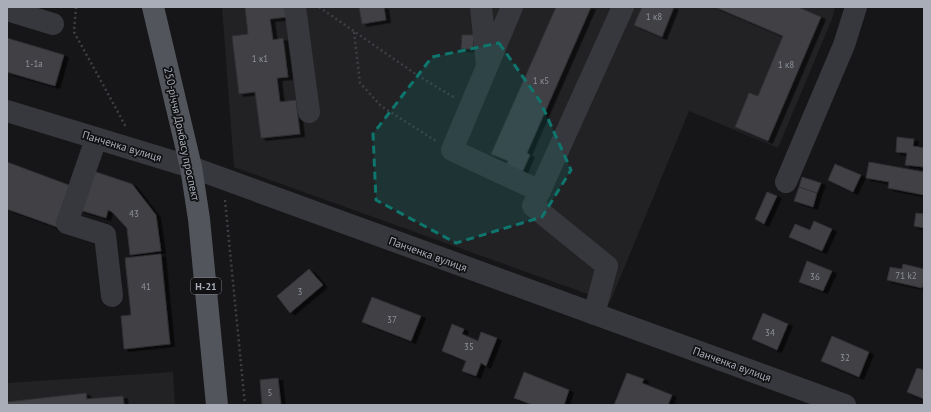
<svg xmlns="http://www.w3.org/2000/svg" width="931" height="412" font-family="'PT Sans',sans-serif">
	<style>
		.built { fill: #222225 }
		.building { fill: #404145; stroke: #303034; filter: url(#shadow) }
		.lines { fill: none; stroke-linecap: round; stroke-linejoin: round }
		.path { stroke: #3d3f44; stroke-width: 2.5; stroke-dasharray: 2 3; stroke-linecap: butt }
		.minor { stroke: #37383d; stroke-width: 22 }
		.major { stroke: #53555c; stroke-width: 22 }
		.marked { fill: #0f766e; fill-opacity: 0.2; stroke: #0f766e; stroke-width: 3; stroke-dasharray: 8 5; stroke-linejoin: round }
		.labels { text-anchor: middle; dominant-baseline: central; stroke-width: 3.5; stroke-linejoin: round; paint-order: stroke }
		.number-label { font-size: 9px; fill: #8e929b }
		.shield { fill: #111113; stroke: #7b7e86; stroke-width: 1 }
		.shield-label { font-size: 10px; font-weight: bold; fill: #a8adb8 }
		.street-label { font-size: 11px; fill: #a8adb8; stroke: #111113 }
	</style>
	<defs>
		<filter id="shadow"><feDropShadow dx="4.5" dy="2.5" stdDeviation="0" flood-color="#0009"/></filter>
	</defs>
	<rect width="100%" height="100%" fill="#161618"/>
	<path class="built" d="M222 7H835L832 19 778 148 689 111 610 302 234 167Z
		M173 372 175 405H7V383Z"/>
	<path class="building" d="M245 7H286L287 17 270 19 273 40 283 38 288 77 277 78 280 102 296 100 300 134 261 138 255 92 239 94 232 36 248 34Z
		M359 7H384L386 20 362 24Z
		M556 7H591L527 153 530 155 521 175 505 168 508 161 491 154Z
		M642 7H674L662 37 634 25Z
		M715 7H798L821 17 768 141 735 127 749 93 758 96 783 36Z
		M462 35H474L473 49H461Z
		M7 38 64 55 55 86 7 72Z
		M897 137 914 139 913 146 924 148V167L905 165 907 153 896 152Z
		M7 162 74 187 60 228 7 209Z
		M869 162 924 172V195L888 188 889 182 866 178Z
		M835 164 861 175 853 192 828 180Z
		M93 171 132 184 156 215 161 251 130 255 127 228 112 212 108 210 106 218 80 210Z
		M802 177 821 183 817 193 799 187Z
		M799 187 817 193 813 207 794 201Z
		M767 192 777 196 764 224 755 219Z
		M916 213 924 214V228L914 226Z
		M814 221 832 229 822 251 789 237 795 224 810 230Z
		M161 254 170 344 124 349 121 316 131 315 125 258Z
		M807 261 832 271 823 291 799 282Z
		M903 264 924 269V281L922 288 887 280 890 267 902 269Z
		M309 269 323 285 290 313 277 296Z
		M372 297 421 316 411 341 362 322Z
		M763 313 788 324 777 350 752 339Z
		M452 324 464 329 462 334 478 341 481 332 497 338 486 366 481 363 476 376 462 371 466 361 442 351Z
		M832 336 869 352 859 377 821 361Z
		M917 368 924 370V399L907 392Z
		M524 372 569 390 564 405H533L514 398Z
		M627 373 644 379 642 383 672 395 668 405H614Z
		M278 378 281 405H262L260 380Z
		M86 393 87 399 123 396 124 405H7V402Z"/>
	<g class="lines">
		<path class="path" d="M76 7 74 32 101 81 126 127
			M319 7 417 75 455 98
			M354 32 360 83 381 106 436 141
			M225 200 245 405"/>
		<path class="minor" d="M295 7 309 112
			M481 7 487 65
			M512 7 452 150 540 191
			M7 10 53 24
			M7 111 191 167 845 405
			M96 139 67 223 105 235 112 296
			M786 182 844 45 856 7
			M594 314 607 266 533 206 623 7"/>
		<path class="major" d="M153 7 191 167 199 219 217 405"/>
	</g>
	<path class="marked" d="M499 43 540 101 571 170 542 217 456 243 376 200 373 134 432 57Z"/>
	<g class="labels">
		<g class="number-label">
			<text x="654" y="16">1 к8</text>
			<text x="260" y="58">1 к1</text>
			<text x="34" y="63">1-1а</text>
			<text x="786" y="64">1 к8</text>
			<text x="541" y="80">1 к5</text>
			<text x="134" y="213">43</text>
			<text x="906" y="275">71 k2</text>
			<text x="815" y="276">36</text>
			<text x="146" y="286">41</text>
			<text x="300" y="291">3</text>
			<text x="392" y="319">37</text>
			<text x="770" y="332">34</text>
			<text x="469" y="346">35</text>
			<text x="845" y="357">32</text>
			<text x="270" y="392">5</text>
		</g>
		<rect class="shield" x="191" y="278" width="30" height="16" rx="3"/>
		<g class="shield-label">
			<text x="206" y="286">Н-21</text>
		</g>
		<g class="street-label">
			<text transform="translate(182 134) rotate(78)">250-річчя Донбасу проспект</text>
			<text transform="translate(122 146) rotate(17)">Панченка вулиця</text>
			<text transform="translate(428 254) rotate(20)">Панченка вулиця</text>
			<text transform="translate(732 364) rotate(20)">Панченка вулиця</text>
		</g>
	</g>
	<rect width="931" height="412" fill="none" stroke="#a8adb8" stroke-width="16"/>
</svg>
